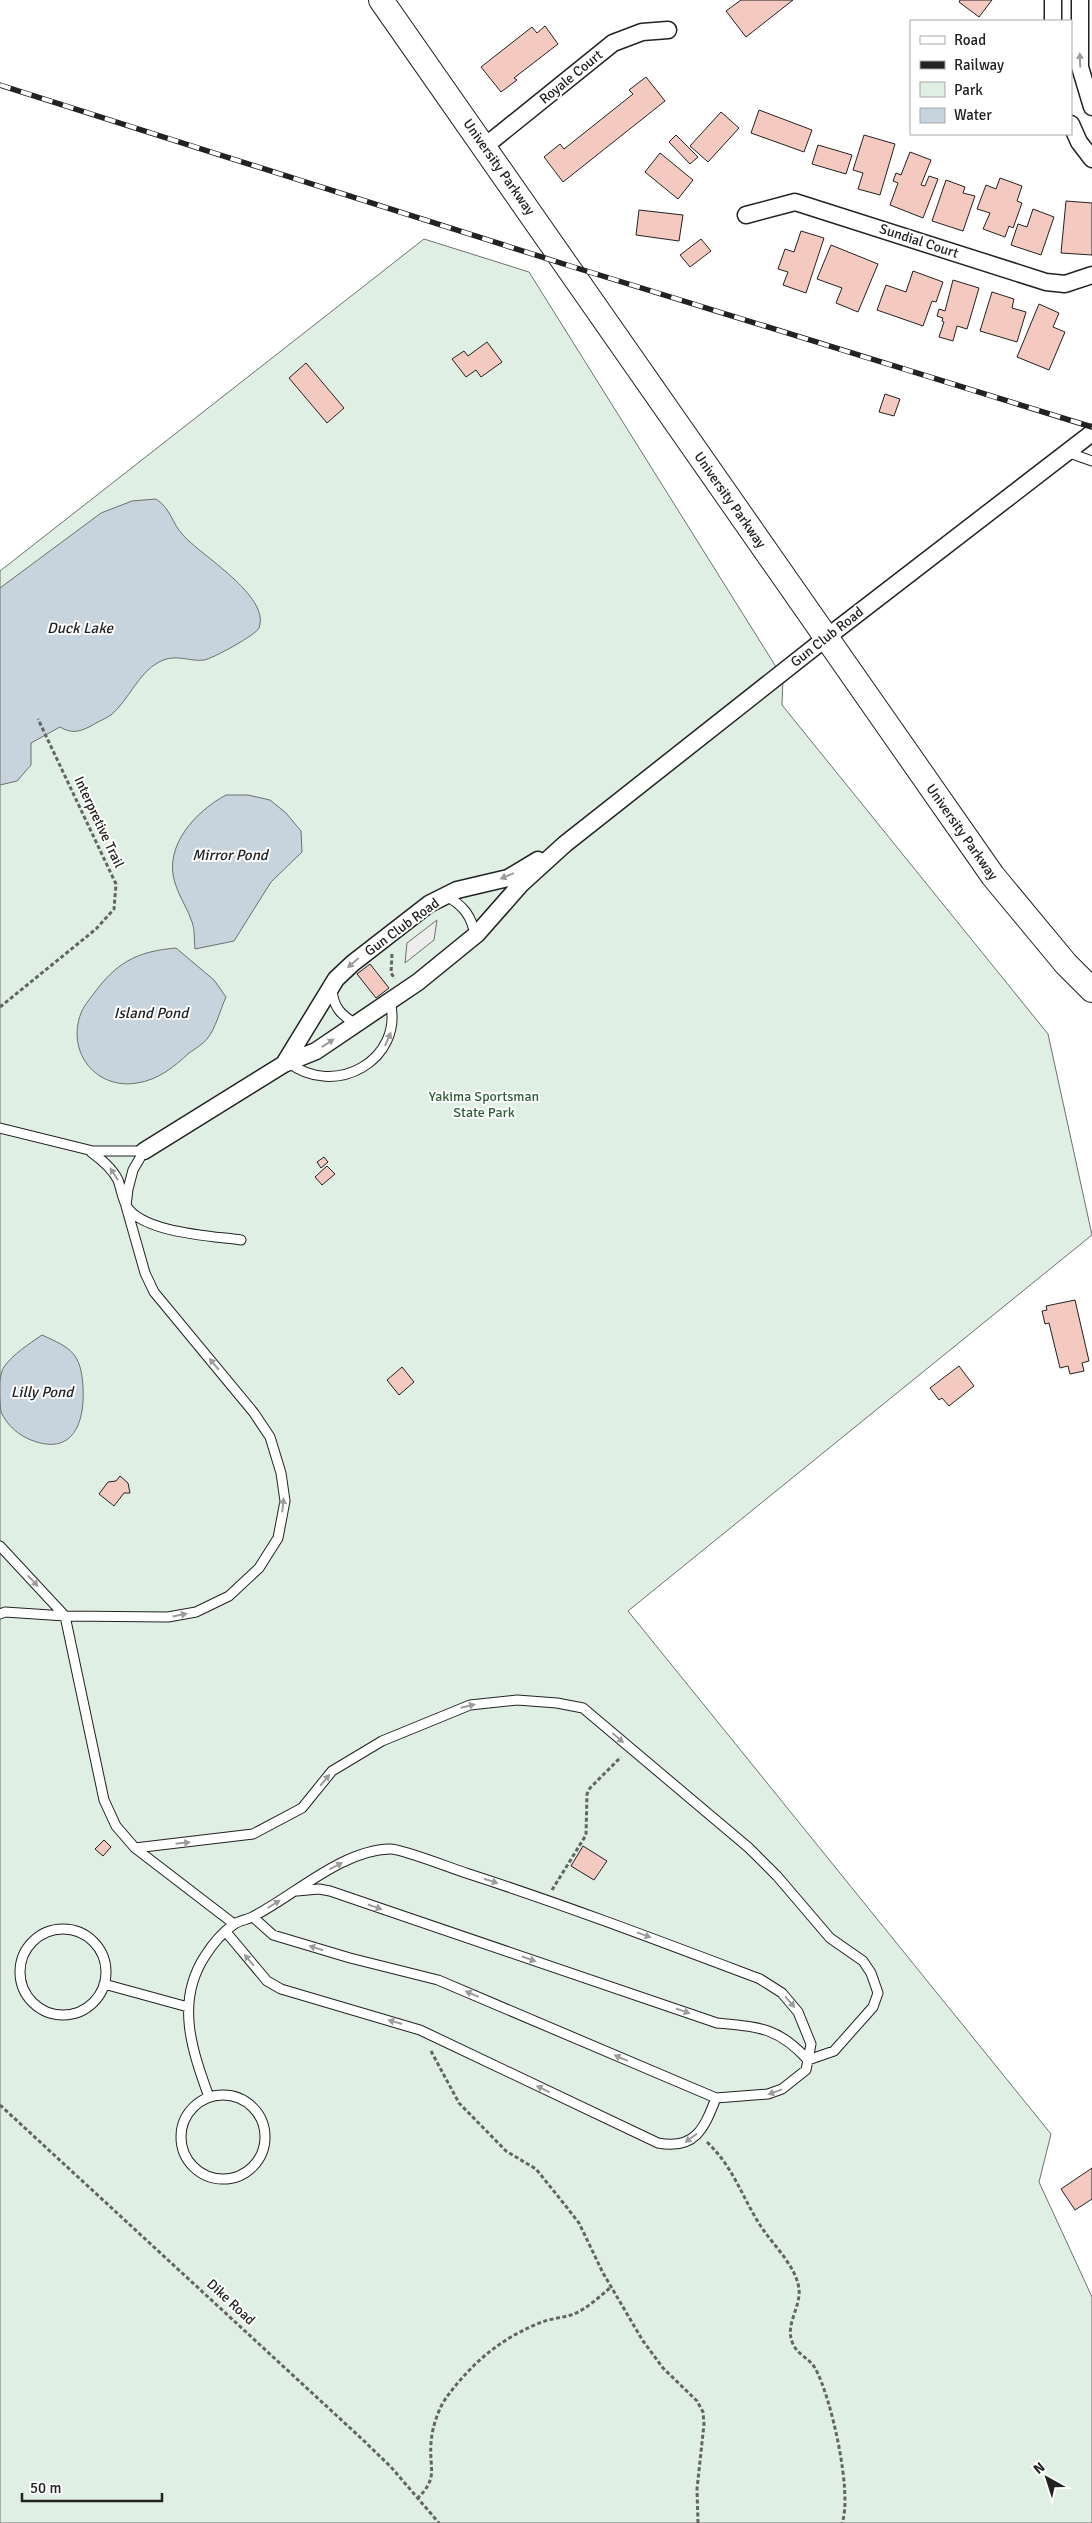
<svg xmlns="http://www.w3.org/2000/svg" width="1092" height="2523" font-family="Signika,sans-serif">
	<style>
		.green { fill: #e0efe3; stroke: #6f6f6f }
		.parking { fill: #ededed; stroke: #6f6f6f }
		.water { fill: #c7d3dd; stroke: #6f6f6f }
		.building { fill: #f3c9c0; stroke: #222 }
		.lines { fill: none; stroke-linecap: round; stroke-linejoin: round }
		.lane-casing { stroke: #222; stroke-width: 11 }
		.street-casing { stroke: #222; stroke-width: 19 }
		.secondary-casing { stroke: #222; stroke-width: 26 }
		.path { stroke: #646464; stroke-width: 3; stroke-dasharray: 4 2.5; stroke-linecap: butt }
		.lane { stroke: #fff; stroke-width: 9 }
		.street { stroke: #fff; stroke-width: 16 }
		.secondary { stroke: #fff; stroke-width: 24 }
		.rail-casing { stroke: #222; stroke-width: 5.5 }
		.rail { stroke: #fff; stroke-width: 4; stroke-dasharray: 11; stroke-linecap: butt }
		.oneway { fill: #9c9c9c }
		.labels { text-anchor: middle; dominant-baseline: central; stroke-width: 4; stroke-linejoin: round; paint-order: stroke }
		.street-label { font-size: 14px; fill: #222; stroke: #fff }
		.park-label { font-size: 14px; fill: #2f5e38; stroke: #fff }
		.water-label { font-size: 15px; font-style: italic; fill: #222; stroke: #fff }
	</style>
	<rect width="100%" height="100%" fill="#fff"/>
	<path class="green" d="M424 239 529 272 783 678 782 705 1048 1034 1092 1235 628 1611 1051 2134 1039 2182 1092 2297V2523H0V571Z"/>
	<path class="parking" d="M437 920 434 940 405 963 407 943Z"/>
	<path class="water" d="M156 499C172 510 171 522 183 535 200 555 271 596 259 628 256 635 212 659 204 660 189 662 176 653 159 662 138 673 129 700 111 715 105 719 97 722 91 726 79 732 72 734 60 727L31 743V765L17 781 0 785V588L101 513 132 501Z
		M226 795H248L270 800 286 813 301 831 302 852 271 882 234 941 195 949C194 940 195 930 192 922 188 909 179 897 175 883 163 846 196 811 226 795Z
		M176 948 214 980 226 997C220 1010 216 1028 207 1039 203 1044 195 1049 189 1053 174 1067 158 1080 137 1083 96 1090 66 1052 81 1013 84 1005 93 995 98 988 120 960 141 951 176 948Z
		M42 1335C71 1348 81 1353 83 1387 85 1421 74 1457 31 1440 18 1435 7 1425 1 1412 0 1406 0 1396 0 1389 0 1382 0 1373 4 1367 13 1354 29 1344 42 1335Z"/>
	<path class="building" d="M741 0H793L746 37 726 11Z
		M960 0H992L979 17 959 2Z
		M545 26 558 44 514 78 517 80 501 92 481 67 532 27 537 33Z
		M646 77 665 101 563 182 544 157 560 144 564 149 633 94 629 90Z
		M759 110 812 130 804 152 751 133Z
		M721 112 739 128 708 162 690 146Z
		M676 135 698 157 690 164 669 142Z
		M864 135 895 144 880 195 858 189 863 173 853 170Z
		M818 145 852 155 846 174 812 164Z
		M910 152 931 160 921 185 925 186 929 176 938 179 923 218 890 205 898 183 893 181 896 173 901 175Z
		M660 153 693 180 678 199 645 172Z
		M1000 178 1022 186 1017 201 1022 203 1013 228 1009 226 1005 237 983 229 990 213 977 209 986 185 996 189Z
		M946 180 965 187 963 193 975 196 963 231 932 221Z
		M1066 201 1092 203V255L1061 253Z
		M1033 209 1054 217 1041 255 1011 245 1018 224 1027 227Z
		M639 210 683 215 679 241 636 235Z
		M801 231 824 238 806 293 783 285 788 272 778 269 785 249 794 252Z
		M701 239 711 251 690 267 680 255Z
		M831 245 878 264 858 312 836 303 842 288 817 279Z
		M913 271 943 282 936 302 932 301 923 326 877 310 886 285 906 292Z
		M953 280 979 288 967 329 957 326 953 341 939 337 944 322 942 321 943 318 937 316 939 309 945 311Z
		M992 292 1014 299 1012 308 1026 312 1017 342 980 331Z
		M1039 304 1059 313 1053 327 1065 332 1049 370 1017 357Z
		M487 342 502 362 481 377 476 370 466 377 452 359 464 351 468 356Z
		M306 363 344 408 327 423 289 378Z
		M885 394 900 399 894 416 879 412Z
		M370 964 389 988 376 998 357 974Z
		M324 1157 328 1162 321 1168 317 1162Z
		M327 1166 335 1174 322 1185 315 1177Z
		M1075 1300 1089 1361 1082 1363 1084 1371 1070 1374 1068 1366 1060 1368 1049 1323 1045 1324 1042 1311 1047 1310 1046 1306Z
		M959 1366 974 1386 949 1406 942 1398 939 1400 930 1388Z
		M402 1367 414 1382 399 1395 387 1380Z
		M120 1476 128 1483 130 1493H124L114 1506 99 1494 108 1482 116 1481Z
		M104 1840 111 1847 103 1856 95 1849Z
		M583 1846 607 1861 594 1880 571 1866Z
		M1092 2168V2199L1075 2210 1061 2189Z"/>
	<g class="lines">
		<g class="lane-casing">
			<path id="lane" d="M1067 452 1092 461
				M446 896C463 905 472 916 475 936
				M332 989C333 1007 341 1015 356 1024
				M288 1062C334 1099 405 1060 390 1001
				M0 1128 93 1151H144L133 1170 128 1189 126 1206 145 1273 154 1292 254 1413 270 1437 281 1473 285 1501 278 1538 259 1568 229 1596 196 1612 168 1617 65 1616 0 1546
				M91 1152C102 1160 112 1168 118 1180 121 1188 122 1197 126 1205 141 1233 213 1236 241 1240
				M0 1614 5 1612 65 1616 104 1800 116 1826 135 1848 234 1924
				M135 1848 253 1834 302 1808 332 1771 382 1741 470 1705 517 1700 557 1703 583 1708 749 1848 777 1876 830 1938 863 1961 871 1973 878 1993 873 2007 834 2051 808 2060
				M297 1891 319 1889 330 1891 717 2023C759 2027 778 2027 808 2060
				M20 1972a43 43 0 1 1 86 0a43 43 0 1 1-86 0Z
				M226 1932 267 1981 281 1989 420 2030 658 2143C695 2150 704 2129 716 2098
				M104 1984 188 2007
				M181 2137a42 42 0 1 1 84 0a42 42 0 1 1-84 0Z
				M209 2097C192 2050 175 2002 205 1956 212 1945 223 1932 233 1925 239 1920 248 1920 254 1916 295 1895 342 1850 390 1849 403 1849 450 1868 466 1873 565 1905 662 1942 760 1979L782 1993 798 2012 811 2044 806 2070 782 2089 768 2094 716 2098 438 1980 350 1958 273 1935 253 1917"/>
		</g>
		<g class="street-casing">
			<path id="street" d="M1053 0V21
				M1080 0V67L1092 107
				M1071 124 1079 142 1092 159
				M484 147 613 43 642 32 668 30
				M746 215 795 202 1046 282 1065 284 1092 275
				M284 1064 336 979 353 963 429 904 457 890 508 878 538 860
				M144 1151 284 1064 316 1051 418 982 477 934 521 884 565 844 826 638 1092 433"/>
		</g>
		<g class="secondary-casing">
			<path id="secondary" d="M381 0 993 876 1066 964 1092 990"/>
		</g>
		<path class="path" d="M392 954 391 973 395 979
			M0 1007 96 929 114 909 116 884 38 719
			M552 1890 586 1835 587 1794 590 1788 621 1757
			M431 2051 459 2103 506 2151 536 2169 565 2205 579 2223 603 2273 643 2341 663 2368 697 2401 703 2412 704 2424 697 2489 698 2523
			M0 2105 362 2439 391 2467 439 2523
			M707 2142C735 2169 742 2198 762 2228 774 2246 796 2266 799 2289 801 2308 784 2325 793 2344 798 2355 809 2358 815 2368 831 2396 853 2494 842 2523
			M417 2499C439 2477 429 2470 431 2443 432 2427 439 2406 449 2394 473 2362 501 2339 537 2324 548 2319 560 2318 571 2315 586 2310 599 2297 611 2287"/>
		<use href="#lane" class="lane"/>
		<use href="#street" class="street"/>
		<use href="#secondary" class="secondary"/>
		<g class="rail-casing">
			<path id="rail" d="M0 85 567 265 1092 427"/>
		</g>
		<use href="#rail" class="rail"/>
	</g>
	<defs><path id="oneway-solid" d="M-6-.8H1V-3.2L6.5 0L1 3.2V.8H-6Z" transform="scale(1.25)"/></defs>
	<g class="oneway">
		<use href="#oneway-solid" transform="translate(1080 60) rotate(-92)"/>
		<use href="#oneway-solid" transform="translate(507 876) rotate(157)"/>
		<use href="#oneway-solid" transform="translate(353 963) rotate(139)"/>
		<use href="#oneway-solid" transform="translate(388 1039) rotate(-66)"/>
		<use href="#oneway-solid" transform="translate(328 1043) rotate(-34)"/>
		<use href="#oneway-solid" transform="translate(114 1174) rotate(-123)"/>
		<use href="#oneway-solid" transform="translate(214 1364) rotate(-130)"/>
		<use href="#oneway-solid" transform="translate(283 1505) rotate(-84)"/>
		<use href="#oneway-solid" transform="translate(33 1581) rotate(47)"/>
		<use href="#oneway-solid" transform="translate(180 1615) rotate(-11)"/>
		<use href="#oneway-solid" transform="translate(468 1706) rotate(-13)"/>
		<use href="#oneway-solid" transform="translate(618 1738) rotate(41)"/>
		<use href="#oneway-solid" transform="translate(325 1780) rotate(-50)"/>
		<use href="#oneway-solid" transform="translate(183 1843) rotate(-6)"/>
		<use href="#oneway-solid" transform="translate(336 1866) rotate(-27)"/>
		<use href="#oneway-solid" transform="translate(491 1881) rotate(18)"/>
		<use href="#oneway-solid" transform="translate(274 1904) rotate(-32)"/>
		<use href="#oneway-solid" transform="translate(375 1907) rotate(19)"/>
		<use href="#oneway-solid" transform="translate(644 1935) rotate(20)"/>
		<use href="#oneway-solid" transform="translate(316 1948) rotate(-163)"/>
		<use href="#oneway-solid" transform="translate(529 1959) rotate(19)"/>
		<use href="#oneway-solid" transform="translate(249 1960) rotate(-130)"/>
		<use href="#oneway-solid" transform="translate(472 1994) rotate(-157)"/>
		<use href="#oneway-solid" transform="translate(790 2002) rotate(49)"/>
		<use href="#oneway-solid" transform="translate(683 2011) rotate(19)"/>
		<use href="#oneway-solid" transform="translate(395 2022) rotate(-164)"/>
		<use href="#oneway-solid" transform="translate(621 2058) rotate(-157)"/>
		<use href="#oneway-solid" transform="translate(543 2089) rotate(-154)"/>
		<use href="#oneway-solid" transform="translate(775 2092) rotate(160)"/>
		<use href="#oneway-solid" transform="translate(691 2138) rotate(144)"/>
	</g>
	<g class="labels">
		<g class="street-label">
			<text transform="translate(571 77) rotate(-39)">Royale Court</text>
			<text transform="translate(499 167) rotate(55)">University Parkway</text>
			<text transform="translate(919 241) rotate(18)">Sundial Court</text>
			<text transform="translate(730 500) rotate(55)">University Parkway</text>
			<text transform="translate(827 637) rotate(-38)">Gun Club Road</text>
			<text transform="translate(99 822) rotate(65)">Interpretive Trail</text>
			<text transform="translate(962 832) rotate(55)">University Parkway</text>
			<text transform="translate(402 927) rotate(-36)">Gun Club Road</text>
			<text transform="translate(231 2302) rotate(43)">Dike Road</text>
		</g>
		<g class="park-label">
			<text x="484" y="1096">Yakima Sportsman<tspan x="484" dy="16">State Park</tspan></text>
		</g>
		<g class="water-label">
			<text x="80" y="628">Duck Lake</text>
			<text x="230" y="855">Mirror Pond</text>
			<text x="151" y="1013">Island Pond</text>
			<text x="42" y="1392">Lilly Pond</text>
		</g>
	</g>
	<rect x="910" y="20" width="162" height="115" fill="#ffffff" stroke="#a7a7a7"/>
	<rect x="920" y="36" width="25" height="8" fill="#ffffff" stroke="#a7a7a7"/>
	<text x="954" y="45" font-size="15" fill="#222222">Road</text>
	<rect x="920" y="61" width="25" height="8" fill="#222222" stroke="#a7a7a7"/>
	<text x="954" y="70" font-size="15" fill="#222222">Railway</text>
	<rect x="920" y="82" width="25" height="15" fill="#e0efe3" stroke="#a7a7a7"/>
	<text x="954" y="95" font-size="15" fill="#222222">Park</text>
	<rect x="920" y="108" width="25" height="15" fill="#c7d3dd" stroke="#a7a7a7"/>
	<text x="954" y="120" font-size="15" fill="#222222">Water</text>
	<g transform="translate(1047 2478) rotate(321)" stroke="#ffffff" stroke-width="4" paint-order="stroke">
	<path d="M0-4L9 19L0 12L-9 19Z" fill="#222222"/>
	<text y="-8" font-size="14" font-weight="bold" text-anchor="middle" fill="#222222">N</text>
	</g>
	<path d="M22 2493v8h140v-8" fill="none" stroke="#222222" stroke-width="2.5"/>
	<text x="30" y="2493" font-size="15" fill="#222222" stroke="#ffffff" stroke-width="4" paint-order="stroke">50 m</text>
</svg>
